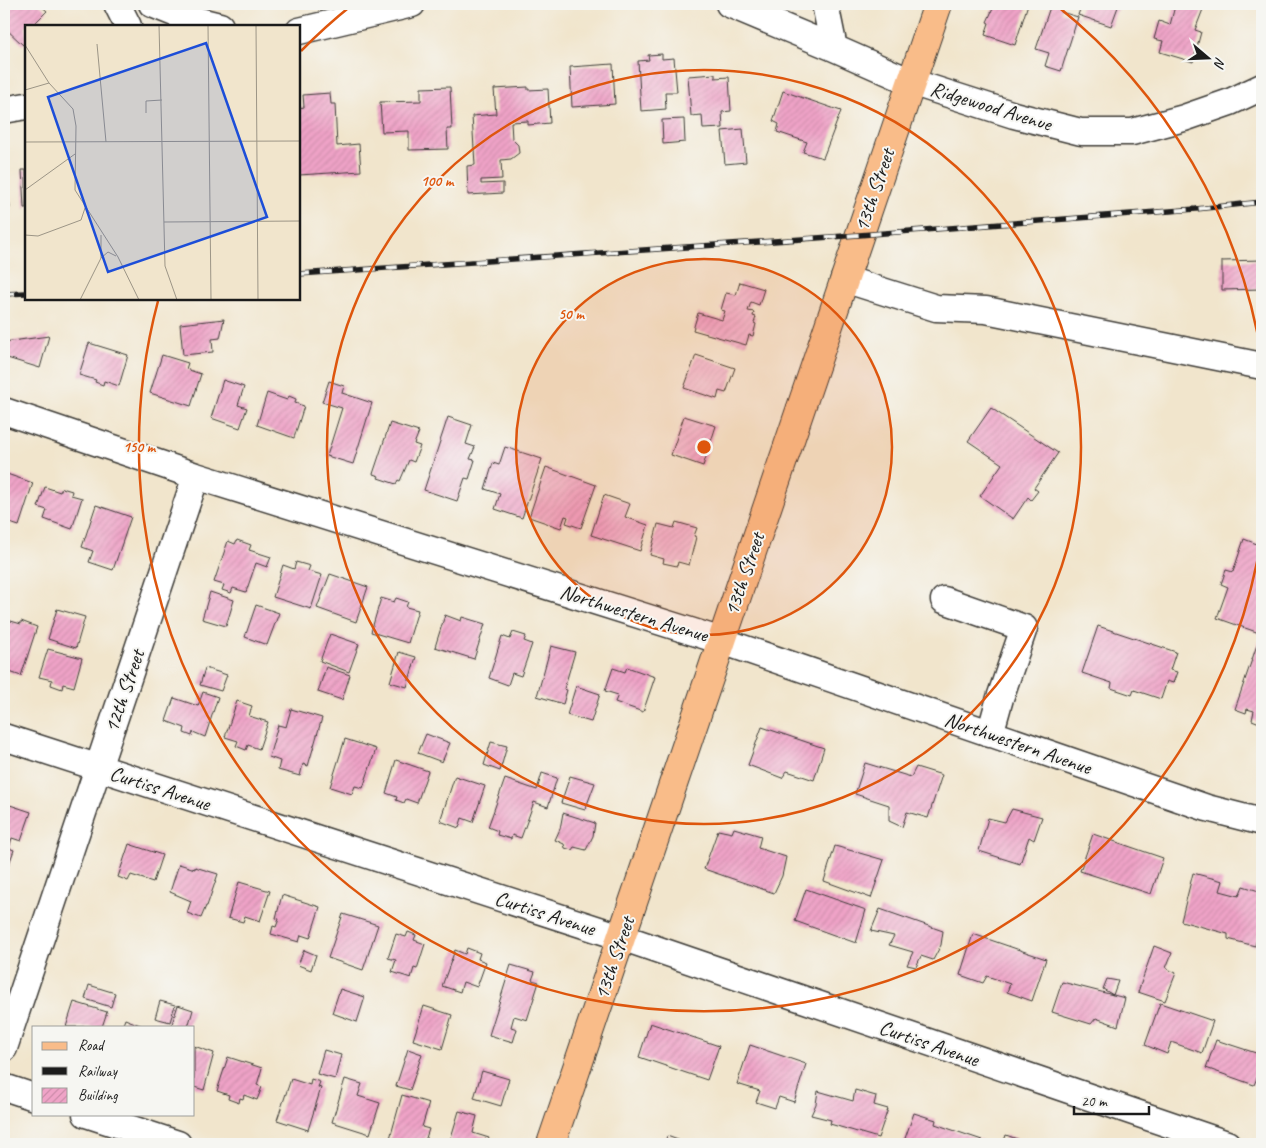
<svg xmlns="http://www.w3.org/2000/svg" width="1266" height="1148" font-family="Caveat,sans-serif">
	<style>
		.building { fill: url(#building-hatch) }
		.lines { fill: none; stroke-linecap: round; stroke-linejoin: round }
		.minor-casing { stroke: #3c3a36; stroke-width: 29 }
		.major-casing { stroke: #3c3a36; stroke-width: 30 }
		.minor { stroke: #fff; stroke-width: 26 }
		.major { stroke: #f9bc89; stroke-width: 28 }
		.rail-casing { stroke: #1c1c1c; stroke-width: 5.5 }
		.rail { stroke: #f6f6f2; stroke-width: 4; stroke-dasharray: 11; stroke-linecap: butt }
		.ring { fill: none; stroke: #de560d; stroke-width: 2.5 }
		.labels { text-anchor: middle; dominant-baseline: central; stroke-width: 4; stroke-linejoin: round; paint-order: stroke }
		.street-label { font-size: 21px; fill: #1c1c1c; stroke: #f6f6f2 }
		.inset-road { fill: none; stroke: #9c9586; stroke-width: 1 }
		.view { fill: #1d4ed8; fill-opacity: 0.15; stroke: #1d4ed8; stroke-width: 2.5 }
		.inset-edge { fill: none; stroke: #1c1c1c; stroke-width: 2.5 }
		.centre { fill: #de560d; stroke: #f6f6f2; stroke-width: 2.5 }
		.ring-label { font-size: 15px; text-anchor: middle; font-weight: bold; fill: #de560d; stroke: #f6f6f2; stroke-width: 4; stroke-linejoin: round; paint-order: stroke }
	</style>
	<defs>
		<pattern id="building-hatch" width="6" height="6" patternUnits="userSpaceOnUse" patternTransform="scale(1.25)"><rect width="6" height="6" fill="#efa3c7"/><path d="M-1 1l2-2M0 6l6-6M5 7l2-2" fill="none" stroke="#cc8caa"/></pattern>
	</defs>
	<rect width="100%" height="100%" fill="#f6f6f2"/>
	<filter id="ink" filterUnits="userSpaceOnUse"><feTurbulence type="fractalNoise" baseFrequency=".02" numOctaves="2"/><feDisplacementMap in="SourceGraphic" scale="10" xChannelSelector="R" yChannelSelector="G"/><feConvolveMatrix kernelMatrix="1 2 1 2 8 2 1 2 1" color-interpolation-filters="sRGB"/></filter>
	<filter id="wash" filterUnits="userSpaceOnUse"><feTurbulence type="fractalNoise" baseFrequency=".0096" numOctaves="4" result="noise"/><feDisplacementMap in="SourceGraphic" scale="20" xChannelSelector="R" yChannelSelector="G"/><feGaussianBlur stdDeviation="1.12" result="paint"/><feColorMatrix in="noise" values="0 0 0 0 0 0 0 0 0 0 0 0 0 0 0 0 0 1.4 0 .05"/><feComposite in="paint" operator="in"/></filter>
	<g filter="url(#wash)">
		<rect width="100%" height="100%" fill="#f1e5cc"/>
		<g id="blocks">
			<path class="building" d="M8 4H39L47 11 32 26H26V41L23 45 4 27V9Z
				M995 4H1028L1015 45 985 35 989 23 987 22Z
				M1051 4H1063L1061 12 1078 17 1061 71 1045 66 1049 53 1036 49Z
				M1082 4H1119L1111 26 1078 15Z
				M1169 4H1205L1195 30 1201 32 1193 62 1160 52 1163 41 1154 39 1159 21 1170 25 1175 6Z
				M662 54V59L674 58 677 92H665L666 109 641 111 638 61 649 60 648 55Z
				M613 64 615 104 572 107 570 67Z
				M715 74V78L729 77 731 111 722 112 723 128 703 129 702 115 691 116 688 76Z
				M450 87 452 129H447L448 149 409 150V131L382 132 380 102 421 101V88Z
				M528 87V90L548 89 550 123 528 125V121L511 122 512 139 518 145 519 153 511 159 501 160 502 179 481 180V184L503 183V193L468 195 467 166 475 165 472 116 496 114 494 89Z
				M783 91 841 111 823 158 803 152 807 142 777 132 779 124 773 121Z
				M330 93 331 104H335L337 146 359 144 361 171 299 175V108L304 107 303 95Z
				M684 119 685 142 663 144 662 120Z
				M743 129 746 162 725 164 722 131Z
				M22 170H26V208H24Z
				M4 173H7L10 208 4 209Z
				M1262 260V289L1222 290V261Z
				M740 282 764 289 759 305 751 302 748 311 754 312 753 316 756 317 754 323 756 324 753 336 749 335 746 345 693 330 698 313 722 320 725 311 721 310 726 293 736 295Z
				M224 319 220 338 212 339 213 352 183 355 180 324Z
				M49 336 40 368 4 357V342Z
				M89 343 128 355 119 386 104 381 103 385 95 382 96 380 79 375Z
				M162 355 188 363 186 369 201 374 191 406 150 393Z
				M696 355 735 368 726 393 719 391 717 399 684 388Z
				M223 380 244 387 238 405 247 408 240 428 211 418Z
				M329 381 344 386 342 393 372 403 353 464 327 456 342 408 322 402Z
				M267 393 287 400 289 396 296 399 295 403 304 406 294 438 257 425Z
				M991 408 1058 453 1034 488 1038 491 1031 500 1028 497 1013 519 980 496 1002 464 968 441Z
				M684 416 716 426 703 466 671 455Z
				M448 417 472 425 466 444 475 447 470 459 475 460 469 479 465 478 457 501 424 490Z
				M390 423 419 432 414 444 420 446 414 462 409 460 400 481 398 480 396 484 378 478 379 476 373 474Z
				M505 447 542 459 522 518 495 509 500 494 485 489 493 463 499 465Z
				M546 467 596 485 581 528 566 523 568 517 565 516 561 528 529 517Z
				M4 473 33 483 19 526 4 521Z
				M45 487 60 492 62 488 72 491 71 495 82 498 72 529 44 519 47 510 38 507Z
				M604 495 630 504 625 517 648 525 640 551 591 535Z
				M96 505 131 517 113 570 89 562 93 551 82 547Z
				M676 522 697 528 694 536 696 537 689 565 678 562 677 566 663 563 664 559 650 555 658 524 674 528Z
				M1244 539 1262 546V634L1217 618 1228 587 1221 584 1226 570 1233 572Z
				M237 540 251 545 249 550 271 557 267 567 256 563 246 592 233 588 231 593 222 590 224 585 214 582 228 541 235 544Z
				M296 562 310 566 308 571 322 575 311 609 273 597 283 565 294 569Z
				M330 574 368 587 356 622 317 608Z
				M210 592 234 600 226 626 202 619Z
				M381 598 394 602 396 598 408 602 406 607 418 610 408 643 371 632Z
				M256 605 279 613 267 645 245 637Z
				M57 609 85 617 76 648 48 639Z
				M445 615 461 621 462 617 485 624 474 659 435 647Z
				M4 619 21 624V621L37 627 21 676 4 670Z
				M1098 626 1176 652 1170 670 1177 672 1173 683 1167 681 1161 699 1134 690 1132 695 1111 688 1112 683 1082 673Z
				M513 632 526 636 524 641 532 644 521 676 512 673 508 685 489 678 502 636 510 639Z
				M330 634 359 644 349 672 320 661Z
				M1258 642 1262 644V724L1252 720 1254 711 1247 709 1246 713 1235 709Z
				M551 646 575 652 564 689 567 690 563 704 537 696Z
				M48 649 82 658 74 687 63 684 62 689 51 685 52 680 39 677Z
				M399 652 416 657 407 687 390 682Z
				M326 667 350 675 342 700 318 692Z
				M627 667 655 677 643 712 615 702 618 695 605 691 613 668 625 672Z
				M205 668 227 675 221 691 200 685Z
				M576 686 600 694 591 722 567 715Z
				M203 692 218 697 205 737 193 732 192 736 184 733 185 728 166 721 174 698 198 706Z
				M237 701 252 706 249 716 268 722 259 749 248 745 246 750 236 746 238 741 225 737Z
				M291 709 322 718 308 766 303 764 300 776 278 770 280 761 269 757 278 725 286 727Z
				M762 727 824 748 814 780 787 771 782 778 748 765Z
				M426 734 450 743 442 762 418 753Z
				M345 739 376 749 363 788 355 786 352 794 330 787Z
				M491 742 507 746 500 771 484 765Z
				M396 760 428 771 417 803 406 799 404 803 396 800 397 797 386 793Z
				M865 763 911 777 916 767 942 775 928 818 907 812 902 827 889 821V805L855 794Z
				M542 773 557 778 548 807 534 802 521 838 512 835 511 839 497 835 498 831 488 827 505 779 537 790Z
				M455 776 485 786 473 822 462 818 459 828 440 821Z
				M570 776 595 783 585 810 561 803Z
				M4 803 31 812 21 841 12 838 9 848 14 850 4 878Z
				M1012 809 1042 817 1034 840 1029 837 1020 864 979 851 988 818 1005 822Z
				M563 813 595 823 593 836 586 850 574 847 572 850 565 848 564 844 555 840 560 829Z
				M734 828 761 836 758 848 786 857 782 876 774 893 704 869 718 830 732 833Z
				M1093 834 1163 858 1151 894 1080 871Z
				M129 844 162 855 153 882 131 875 128 881 118 877Z
				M835 846 884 860 871 898 824 881Z
				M179 864 195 869V867L218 874 207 906H206L201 918 187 913 191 901 170 892Z
				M1193 873 1223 881 1220 891 1239 896 1243 886 1262 892V922L1255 946 1228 939V934L1181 921Z
				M239 882 270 891 260 921 245 916 243 922 228 918Z
				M806 889 866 910 856 943 795 921Z
				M282 895 320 907 310 938 301 935 299 942 271 934 273 926 276 927 279 919 276 918Z
				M880 909 943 931 941 945 933 960 921 956 916 967 907 965 913 952 889 945 894 936 871 931Z
				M343 914 378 925 363 970 328 958Z
				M408 932 416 935 414 940 425 944 417 969 414 968 411 978 392 972 396 960 388 958 396 934 406 937Z
				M973 934 1046 959 1032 1001 1007 992 1010 984 987 976 983 983 960 975Z
				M1154 946 1172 953 1166 968 1176 973 1165 1001 1138 992Z
				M467 948 480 953 478 959 486 962 477 987 463 982 460 992 442 986 455 950 465 954Z
				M304 950 316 955 311 970 298 965Z
				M511 965 535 972 532 980 539 982 527 1020 514 1016 511 1027 517 1029 513 1042 489 1035Z
				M1107 979 1118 981 1113 995 1103 989Z
				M1062 982 1125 998 1118 1026 1096 1018 1091 1024 1052 1012Z
				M89 985 115 993 111 1007 85 999Z
				M340 989 365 997 357 1022 332 1013Z
				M160 1001 175 1005 170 1022 155 1018Z
				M74 1002 107 1012 102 1027H66Z
				M1160 1003 1213 1021 1202 1053 1171 1042 1167 1054 1145 1045Z
				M178 1005 193 1010 188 1027H171Z
				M424 1006 452 1015 442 1049 413 1040Z
				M125 1019 145 1027H122Z
				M650 1023 719 1046 707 1080 639 1057Z
				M1216 1040 1262 1055V1080L1257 1078 1254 1085 1206 1068Z
				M750 1045 806 1064 794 1102 779 1097 775 1108 756 1102 760 1091 737 1084Z
				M194 1046 214 1053 204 1090 194 1087Z
				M408 1049 422 1054 410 1090 396 1086Z
				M324 1050 341 1055 335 1079 317 1074Z
				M228 1057 262 1068 257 1085 262 1087 257 1100 244 1095 243 1099 240 1098 239 1103 228 1099 229 1095 217 1091Z
				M482 1071 509 1079 501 1106 474 1098Z
				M291 1079 310 1085 311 1079 320 1082 318 1087 321 1088 308 1130 277 1120Z
				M345 1079 362 1084 358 1096 380 1103 370 1134 332 1122Z
				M855 1090 876 1096 874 1105 888 1109 878 1138 830 1124 831 1120 811 1115 816 1104 818 1091 853 1101Z
				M402 1095 429 1103 422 1127 429 1129 424 1144H398L389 1142Z
				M459 1111 477 1116 473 1133 489 1138 487 1144H449Z
				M914 1113 936 1120 935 1124 982 1140 981 1144H903Z
				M1006 1135 1031 1144H1003Z
				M667 1136 689 1144H664Z"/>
		</g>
	</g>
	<g filter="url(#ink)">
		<use href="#blocks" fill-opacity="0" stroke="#3c3a36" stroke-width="1"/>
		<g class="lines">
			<g class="minor-casing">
				<path id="minor" d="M117 4 128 26
					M152 4 184 17 220 26
					M729 4 834 48 911 82 1014 115 1081 132H1132L1184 118 1230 102 1262 87
					M825 4 834 48
					M299 31 412 4
					M4 110 26 106
					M844 279 936 308 986 310 1262 366
					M4 411 196 476 722 641 1207 808 1262 822
					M944 600 1024 628 1000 698 990 734
					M4 737 621 937 1227 1144
					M4 1048 196 476
					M4 1087 34 1097
					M86 1114 178 1144"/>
			</g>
			<g class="major-casing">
				<path id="major" d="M551 1144 938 4"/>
			</g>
			<use href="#minor" class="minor"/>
			<use href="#major" class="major"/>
			<g class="rail-casing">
				<path id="rail" d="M299 274 859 235 1196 209 1262 202
					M4 294 26 293"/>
			</g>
			<use href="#rail" class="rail"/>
		</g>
	</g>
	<circle cx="704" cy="447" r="188" fill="#de560d" fill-opacity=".12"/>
	<g class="ring">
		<circle cx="704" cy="447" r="188"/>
		<circle cx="704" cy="447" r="377"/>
		<path d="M1262 535A565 565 0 1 1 158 301M301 51A565 565 0 0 1 352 5M1056 5A565 565 0 0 1 1262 359"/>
	</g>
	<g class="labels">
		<g class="street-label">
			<text transform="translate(991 106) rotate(17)">Ridgewood Avenue</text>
			<text transform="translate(874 190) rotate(-71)">13th Street</text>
			<text transform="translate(744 574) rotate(-71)">13th Street</text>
			<text transform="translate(634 613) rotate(17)">Northwestern Avenue</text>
			<text transform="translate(124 691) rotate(-71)">12th Street</text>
			<text transform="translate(1018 743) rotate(19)">Northwestern Avenue</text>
			<text transform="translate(160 788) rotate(18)">Curtiss Avenue</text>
			<text transform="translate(545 913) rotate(18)">Curtiss Avenue</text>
			<text transform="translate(614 958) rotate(-71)">13th Street</text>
			<text transform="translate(929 1043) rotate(19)">Curtiss Avenue</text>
		</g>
	</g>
	<g transform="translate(25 25)">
		<rect width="275" height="275" fill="#f1e5cc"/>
		<path class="inset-road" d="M134 0 140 241 152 275M183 0 186 275M231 0 233 275M72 19 81 117M0 20 24 58 48 84 51 101 50 165 93 232 114 275M0 65 24 58M121 88V76L137 75M0 117 275 116M0 165 50 129M139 197 275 196M0 210 13 211 56 195 60 183M76 233 83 227 91 231M55 275 76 233V210"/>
		<path class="view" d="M181 18 242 192 83 247 23 72Z"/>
		<rect width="275" height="275" class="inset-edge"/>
	</g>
	<circle cx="704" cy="447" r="8" class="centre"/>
	<g class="ring-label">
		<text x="437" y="186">100 m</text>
		<text x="571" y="319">50 m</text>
		<text x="139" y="452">150 m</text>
	</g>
	<rect width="1266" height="1148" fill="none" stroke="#f6f6f2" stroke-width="20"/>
	<rect x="32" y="1026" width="162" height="90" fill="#f6f6f2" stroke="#9f9f9c"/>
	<rect x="42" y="1042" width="25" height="8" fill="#f9bc89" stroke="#9f9f9c"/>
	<text x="78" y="1050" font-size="15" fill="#1c1c1c">Road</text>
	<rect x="42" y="1067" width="25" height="8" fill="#1c1c1c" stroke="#9f9f9c"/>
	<text x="78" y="1076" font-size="15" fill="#1c1c1c">Railway</text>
	<rect x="42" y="1088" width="25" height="15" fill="url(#building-hatch)" stroke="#9f9f9c"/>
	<text x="78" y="1100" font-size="15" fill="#1c1c1c">Building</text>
	<g transform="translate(1208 58) rotate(109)" stroke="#f6f6f2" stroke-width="4" paint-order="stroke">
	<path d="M0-4L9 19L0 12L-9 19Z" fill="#1c1c1c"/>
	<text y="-8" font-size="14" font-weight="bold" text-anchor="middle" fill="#1c1c1c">N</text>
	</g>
	<path d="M1074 1106v8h75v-8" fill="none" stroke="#1c1c1c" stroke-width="2.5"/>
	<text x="1081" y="1106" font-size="15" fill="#1c1c1c" stroke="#f6f6f2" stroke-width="4" paint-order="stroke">20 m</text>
</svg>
